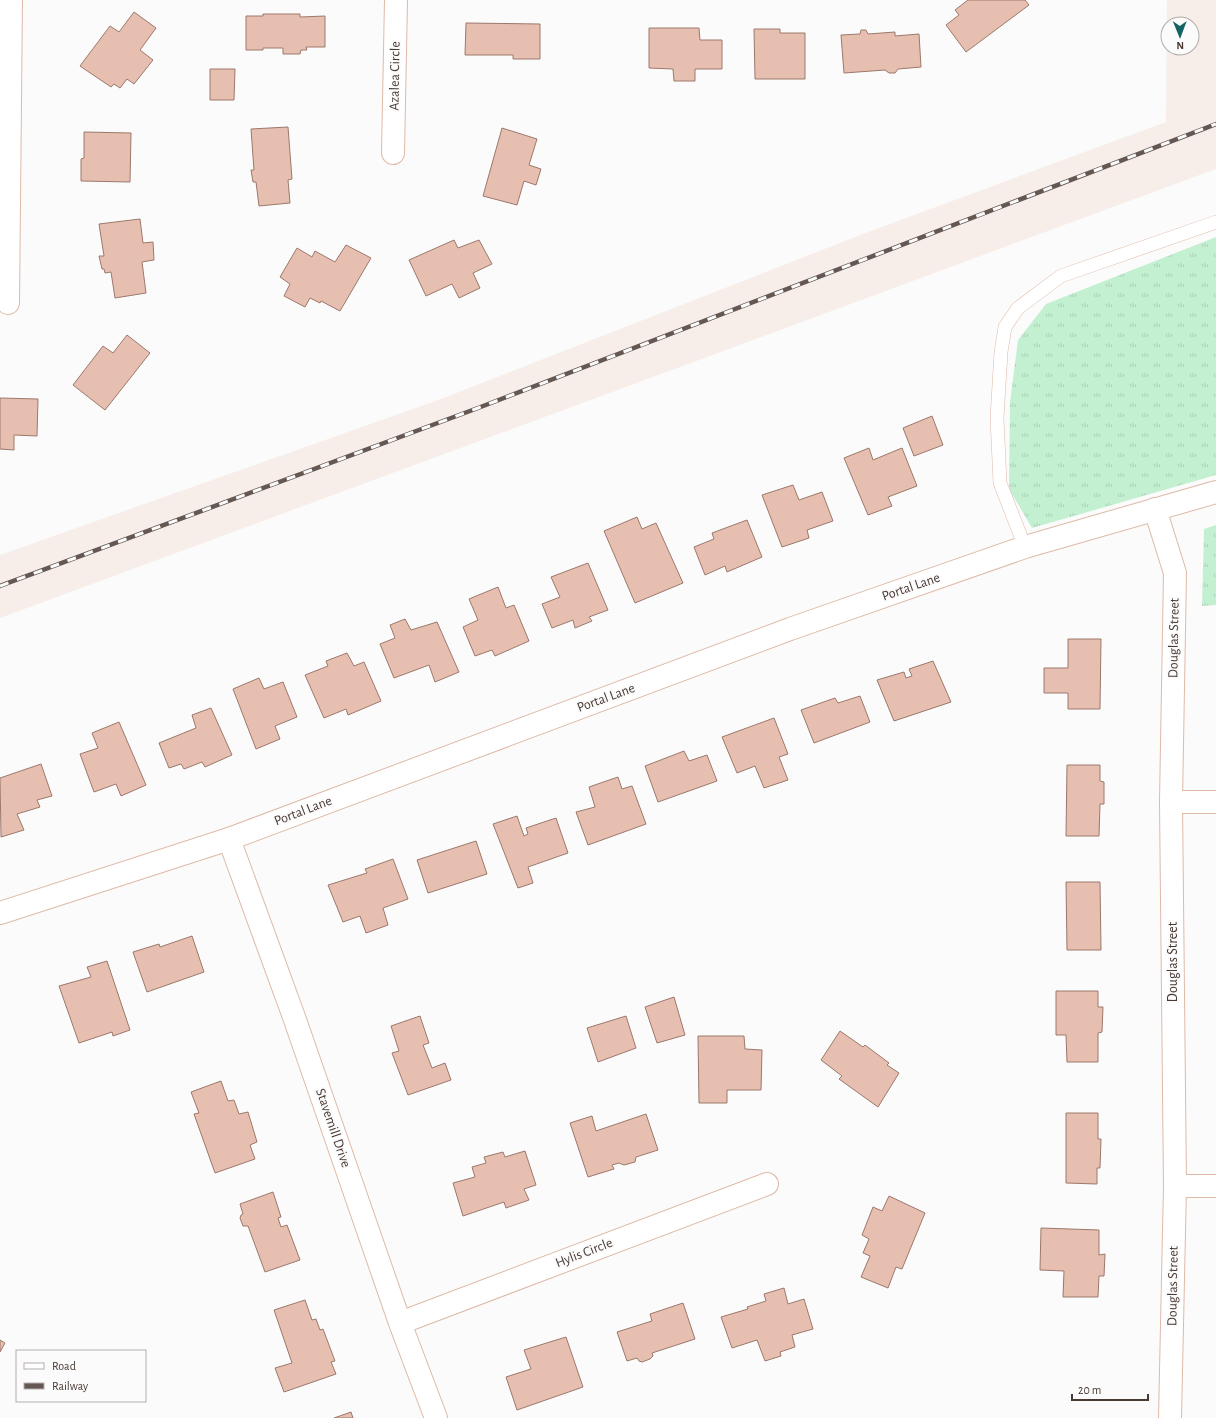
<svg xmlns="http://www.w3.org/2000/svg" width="1216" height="1418" font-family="'Alegreya Sans',sans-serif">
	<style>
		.built { fill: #f7eee9; fill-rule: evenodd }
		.grass { fill: url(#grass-tufts) }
		.building { fill: #e7bfb1; stroke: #9c786b }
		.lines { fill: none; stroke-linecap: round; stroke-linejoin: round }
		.lane-casing { stroke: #debaa7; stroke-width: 14 }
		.street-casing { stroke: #debaa7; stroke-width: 24 }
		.secondary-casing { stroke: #debaa7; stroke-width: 24 }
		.lane { stroke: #fff; stroke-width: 13 }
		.street { stroke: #fff; stroke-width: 22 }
		.secondary { stroke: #fff; stroke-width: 22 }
		.rail-casing { stroke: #655852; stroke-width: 4.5 }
		.rail { stroke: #fbfbfb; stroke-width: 3; stroke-dasharray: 9; stroke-linecap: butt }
		.labels { text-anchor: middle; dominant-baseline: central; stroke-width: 4; stroke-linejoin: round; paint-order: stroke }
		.street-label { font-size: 14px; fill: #483932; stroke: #fbfbfb }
	</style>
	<defs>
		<pattern id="grass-tufts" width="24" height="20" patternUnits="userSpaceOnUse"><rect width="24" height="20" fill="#c4f0d2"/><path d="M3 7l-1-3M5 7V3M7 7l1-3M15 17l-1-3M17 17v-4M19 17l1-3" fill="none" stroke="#aacfb5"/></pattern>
	</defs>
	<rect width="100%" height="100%" fill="#fbfbfb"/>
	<path class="built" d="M1167 0H1216V169L0 618V555L441 399 868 232 1166 122ZM1168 24H1192V48H1168Z"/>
	<path class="grass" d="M1216 237V475L1032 528 1009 489 1010 402 1018 340 1046 304Z
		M1216 525V605L1202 606 1204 529Z"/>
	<path class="building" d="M968 0H1025L1029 5 966 52 946 25 959 15 955 10Z
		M134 12 156 28 140 50 153 60 134 84 127 79 120 88 114 84 111 87 80 66 110 26 119 32Z
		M263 14H300V17L325 16V47H306L307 50H301L300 54H283V48H263V50H246V16H263Z
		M466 23 540 24V59H513V55H465Z
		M649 28H699L700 40H722V69H695V81H674L673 69 649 68Z
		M754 29H780V33H805V79H755Z
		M861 30H866L868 34 895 32V36L919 34 921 67 898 69 895 73H889L885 70 844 73 841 35 860 34Z
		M210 69H235L234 100H210Z
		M288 127 292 179 288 180 290 203 259 206 256 182H253L251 170H254L251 129Z
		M502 128 537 139 529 165 541 169 536 185 524 181 517 205 483 196Z
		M84 132 131 133 130 182 81 181V159L84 158Z
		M140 219 143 243 153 242 154 260 142 262 146 293 115 298 111 272 105 273 104 269H102L99 256H104L99 224Z
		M454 240 458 248 479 240 492 264 473 273 480 288 459 298 452 284 426 296 409 260Z
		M346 245 371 258 340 311 321 301 320 303 310 298 305 307 284 296 290 284 280 277 297 248 312 257 315 251 335 262Z
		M127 335 150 353 105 410 73 385 103 346 113 353Z
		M0 398 38 399 37 436 14 435V450L0 449Z
		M932 416 943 445 914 456 903 428Z
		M869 448 873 460 902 448 917 486 888 497 892 506 868 515 844 458Z
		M793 485 799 500 822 492 833 521 807 530 809 538 782 547 762 495Z
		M637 517 642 529 656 523 683 583 635 603 604 531Z
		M747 520 762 557 727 572 725 566 705 575 694 547 714 539 712 533Z
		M588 563 608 610 589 617 592 621 575 628 573 620 552 628 542 604 560 597 551 577Z
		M498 587 506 608 514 605 529 641 495 656 492 650 475 656 463 627 478 620 469 599Z
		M405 619 411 630 437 622 459 672 435 682 429 665 394 678 380 644 395 638 390 625Z
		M1068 639H1101L1100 709H1068V693H1044V668H1068Z
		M347 653 354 666 364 662 381 701 348 715 346 709 324 718 305 675 328 666 326 661Z
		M933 661 951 702 894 721 877 680 904 672 906 678 912 676 909 669Z
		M259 678 264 689 283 682 297 717 275 726 280 739 256 749 233 689Z
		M860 696 870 722 814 743 801 710 835 698 838 703Z
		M211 708 232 755 205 767 202 762 184 769 181 764 169 768 159 743 196 728 192 715Z
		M774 718 788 754 779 757 788 780 764 788 755 766 737 773 722 737Z
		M119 722 146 785 121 796 116 784 94 792 80 754 98 748 92 733Z
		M684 751 689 761 707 755 717 781 658 802 645 766Z
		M41 764 52 796 37 800 40 807 17 814 24 830 1 837 0 778Z
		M1067 765H1100V781L1104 782V804H1100L1099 836H1066Z
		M618 777 622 789 632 786 646 824 588 845 576 812 595 807 589 787Z
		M517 816 524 836 528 834 526 828 556 818 568 853 528 867 533 883 518 888 493 824Z
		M476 841 487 874 428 893 417 860Z
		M393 859 408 899 383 908 388 925 366 933 360 916 343 922 328 885 367 873 365 869Z
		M1066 882H1100L1101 950H1067Z
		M192 936 204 972 147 992 133 952 159 944 160 947Z
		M107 961 130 1030 113 1036 112 1032 79 1043 59 986 91 977 87 967Z
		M1056 991H1098V1007H1103L1102 1032 1098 1033V1062H1067L1066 1035H1056Z
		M674 997 685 1035 657 1043 645 1007Z
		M420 1016 429 1043 423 1045 432 1068 445 1063 451 1080 408 1095 392 1053 399 1051 391 1026Z
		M626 1016 636 1048 598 1062 587 1028Z
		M840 1031 863 1047 865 1045 889 1063 887 1065 899 1073 878 1107 839 1079 842 1076 821 1060Z
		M698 1036H744L745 1049 762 1050 761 1090H727V1103H699Z
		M221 1081 228 1101 234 1100 239 1114 248 1112 257 1142 250 1145 255 1159 215 1173 194 1114 199 1113 191 1092Z
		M1066 1113H1098V1139H1101L1100 1168H1097V1184L1066 1183Z
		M646 1114 658 1150 636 1157 635 1162 624 1165 619 1163 612 1165 614 1169 588 1177 570 1123 592 1116 596 1131Z
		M525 1151 536 1185 524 1189 529 1200 506 1208 504 1202 463 1216 453 1183 475 1177 472 1167 486 1163 484 1157 503 1152 505 1157Z
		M273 1192 281 1217 278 1218 281 1227 287 1225 300 1260 265 1272 248 1226H243L240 1218 241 1215 243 1214 240 1204Z
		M889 1196 925 1213 902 1269 896 1267 888 1288 861 1277 870 1256 863 1253 869 1239 862 1235 873 1207 882 1211Z
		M1041 1228 1099 1230V1255L1105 1254 1104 1276H1099L1098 1297H1063L1064 1271 1040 1270Z
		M784 1288 788 1304 804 1299 813 1329 792 1335 795 1347 780 1352 781 1356 765 1361 757 1340 732 1348 721 1317 748 1309 747 1307 766 1301 764 1294Z
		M305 1300 312 1320 316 1319 320 1330 323 1329 335 1361 331 1362 336 1374 284 1392 275 1368 292 1363 274 1310Z
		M683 1303 695 1339 652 1353 653 1356 650 1359 642 1362 639 1361 637 1358 627 1361 617 1332 652 1321 650 1314Z
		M566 1337 583 1387 517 1410 506 1377 531 1369 524 1350Z
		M0 1340 5 1343 0 1352Z
		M351 1412 353 1418H334Z"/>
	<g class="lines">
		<g class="lane-casing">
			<path id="lane" d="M1025 547 1000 483 997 418 1001 352 1005 327 1018 308 1061 276 1216 222"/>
		</g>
		<g class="street-casing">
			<path id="street" d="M393 153 396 0
				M8 303 11 0
				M1155 509 1175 573 1171 802 1175 1186 1170 1418
				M1171 802H1216
				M229 839 294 1017 400 1323 436 1418
				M1175 1186H1216
				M400 1323 767 1184"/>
		</g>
		<g class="secondary-casing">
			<path id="secondary" d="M0 913 229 839 790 629 1025 547 1216 492"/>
		</g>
		<use href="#lane" class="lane"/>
		<use href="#street" class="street"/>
		<use href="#secondary" class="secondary"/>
		<g class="rail-casing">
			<path id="rail" d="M0 586 478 408 1216 124"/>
		</g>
		<use href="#rail" class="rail"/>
	</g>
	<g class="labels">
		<g class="street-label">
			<text transform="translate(395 76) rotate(-89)">Azalea Circle</text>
			<text transform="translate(911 587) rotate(-19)">Portal Lane</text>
			<text transform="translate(1174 638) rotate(-89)">Douglas Street</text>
			<text transform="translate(606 698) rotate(-20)">Portal Lane</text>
			<text transform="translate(303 811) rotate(-21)">Portal Lane</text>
			<text transform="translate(1173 962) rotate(-90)">Douglas Street</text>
			<text transform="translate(333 1128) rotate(71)">Stavemill Drive</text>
			<text transform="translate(584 1253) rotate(-21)">Hylis Circle</text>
			<text transform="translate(1173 1286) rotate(-89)">Douglas Street</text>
		</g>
	</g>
	<rect x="16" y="1350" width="130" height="52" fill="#fbfbfb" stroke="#b3adab"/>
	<rect x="24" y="1363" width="20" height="6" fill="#ffffff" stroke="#b3adab"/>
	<text x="52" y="1370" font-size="12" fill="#483932">Road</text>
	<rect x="24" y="1383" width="20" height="6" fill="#655852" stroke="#b3adab"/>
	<text x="52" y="1390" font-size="12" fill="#483932">Railway</text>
	<g transform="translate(1180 36) rotate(179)"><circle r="19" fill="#fbfbfb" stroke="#b3adab"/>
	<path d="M0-3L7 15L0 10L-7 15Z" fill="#136365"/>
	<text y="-6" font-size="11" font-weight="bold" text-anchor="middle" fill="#483932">N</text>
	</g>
	<path d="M1072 1394v6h76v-6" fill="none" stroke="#483932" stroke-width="2"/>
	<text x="1078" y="1394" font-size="12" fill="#483932" stroke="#fbfbfb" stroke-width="3" paint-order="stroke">20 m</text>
</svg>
